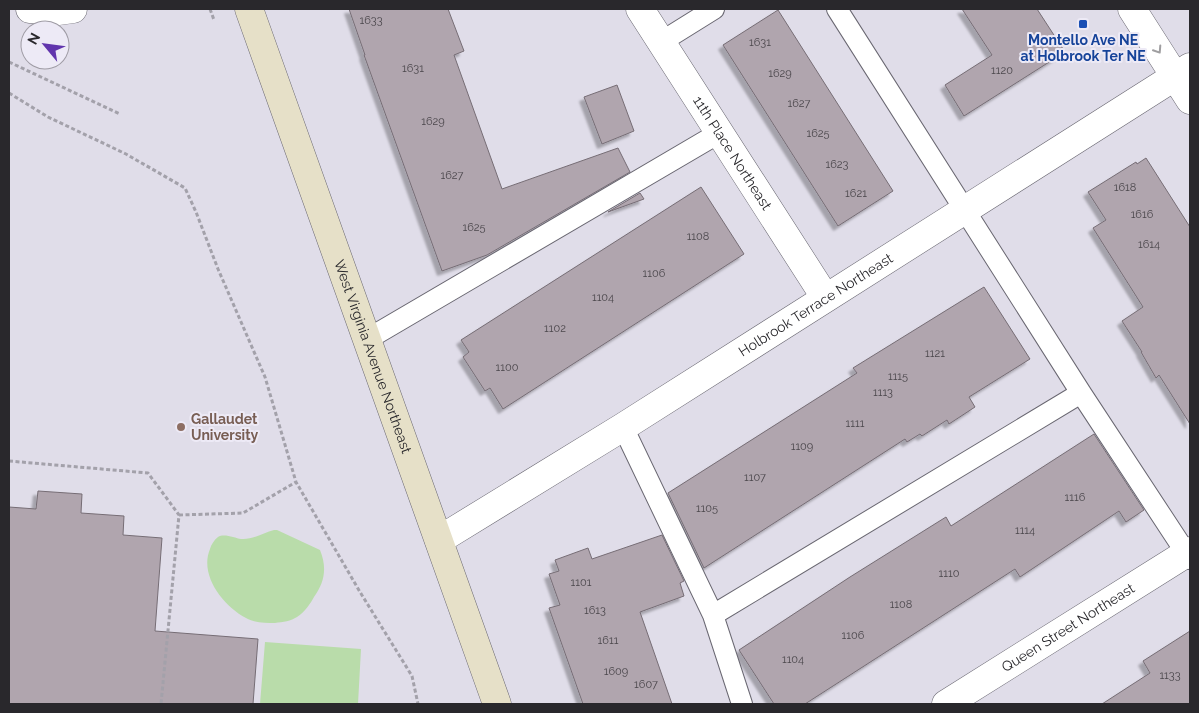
<svg xmlns="http://www.w3.org/2000/svg" width="1199" height="713" font-family="Raleway,sans-serif">
	<style>
		.green { fill: #b9dcaa }
		.building { fill: #b0a5ae; stroke: #766d75; filter: url(#shadow) }
		.lines { fill: none; stroke-linecap: round; stroke-linejoin: round }
		.lane-casing { stroke: #696771; stroke-width: 22 }
		.street-casing { stroke: #696771; stroke-width: 29 }
		.secondary-casing { stroke: #696771; stroke-width: 29 }
		.path { stroke: #a3a1aa; stroke-width: 3; stroke-dasharray: 4 2.5; stroke-linecap: butt }
		.lane { stroke: #fff; stroke-width: 20 }
		.street { stroke: #fff; stroke-width: 28 }
		.secondary { stroke: #e6e0c8; stroke-width: 28 }
		.oneway { stroke: #9f9ea0 }
		.transit-dot { fill: #1a4fb4; stroke: #edeaf6; stroke-width: 2 }
		.education-dot { fill: #8d6e63; stroke: #edeaf6; stroke-width: 2 }
		.labels { text-anchor: middle; dominant-baseline: central; stroke-width: 4; stroke-linejoin: round; paint-order: stroke }
		.number-label { font-size: 11px; fill: #4b474c }
		.transit-label { font-size: 14px; font-weight: bold; fill: #164399; stroke: #edeaf6 }
		.street-label { font-size: 14px; fill: #29282c; stroke: #edeaf6 }
		.education-label { font-size: 14px; font-weight: bold; fill: #785e54; stroke: #edeaf6; text-anchor: start }
	</style>
	<defs>
		<filter id="shadow"><feDropShadow dx="-4.5" dy="4.5" stdDeviation="1" flood-color="#0004"/></filter>
	</defs>
	<rect width="100%" height="100%" fill="#e0dde9"/>
	<path class="green" d="M274 530H277L320 550C327 567 325 582 314 597 310 604 305 612 297 617 291 621 283 622 275 623 265 623 255 623 246 618 223 606 199 575 210 549 211 545 214 540 218 537 224 533 235 538 241 539 252 540 263 533 274 530Z
		M265 642 361 649 358 704H260Z"/>
	<path class="building" d="M349 9H448L464 51 454 55 502 189 618 148 630 172 487 255 442 271 364 55H365Z
		M962 9H1037L1065 52 964 116 945 85 992 55Z
		M778 10 893 191 838 226 723 45Z
		M617 85 634 131 602 144 584 97Z
		M1146 158 1190 227V424L1159 375 1156 378 1141 352H1142L1122 321 1143 307 1093 228 1106 220 1088 192 1136 162 1137 164Z
		M701 187 744 254 503 409 490 388 485 391 463 357 469 352 461 340Z
		M640 193 644 199 608 212Z
		M984 287 1030 359 969 397 975 407 949 424 947 420 922 436 920 434 907 442 905 439 704 568 668 493 857 373 853 368Z
		M1094 434 1144 510 1126 522 1119 511 1020 577 1015 569 805 704H774L739 650 850 577 946 517 951 526Z
		M38 491 82 494 81 513 124 516 123 535 162 538 155 631 258 639 253 704H9V507L36 509Z
		M662 535 684 581 680 583 684 596 640 612 672 704H583L549 608 560 605 549 574 559 571 555 560 588 548 592 559Z
		M1190 631V704H1102L1150 673 1143 661Z"/>
	<g class="lines">
		<g class="lane-casing">
			<path id="lane" d="M837 9 1081 393 1190 559
				M661 42 714 9
				M366 340 719 133
				M623 427 713 615 742 704
				M713 615 1081 393"/>
		</g>
		<g class="street-casing">
			<g id="street">
				<path d="M30 9 58 11 73 9"/>
				<path id="s1" d="M640 9 825 297"/>
				<path d="M1132 9 1190 100"/>
				<path id="s2" d="M439 540 623 427 1190 67"/>
				<path id="s3" d="M946 704 1190 551"/>
			</g>
		</g>
		<g class="secondary-casing">
			<g id="secondary">
				<path id="s4" d="M249 9 497 704"/>
			</g>
		</g>
		<path class="path" d="M210 9 214 20
			M9 62 120 114
			M9 93 48 117 126 154 185 188 196 212 218 269 265 377 296 482 360 592 412 676 418 704
			M9 461 148 473 179 515 161 704
			M179 515 243 513 296 482"/>
		<use href="#lane" class="lane"/>
		<use href="#street" class="street"/>
		<use href="#secondary" class="secondary"/>
	</g>
	<defs><path id="oneway-chevron" d="M-2-3.5L2.5 0L-2 3.5" fill="none" stroke-width="1.6" stroke-linecap="round" stroke-linejoin="round" transform="scale(1.25)"/></defs>
	<use class="oneway" href="#oneway-chevron" transform="translate(1158 50) rotate(57)"/>
	<rect class="transit-dot" x="1078" y="19" width="10" height="10" rx="2.5"/>
	<circle class="education-dot" cx="181" cy="427" r="5"/>
	<g class="labels">
		<g class="number-label">
			<text x="371" y="20">1633</text>
			<text x="760" y="42">1631</text>
			<text x="413" y="68">1631</text>
			<text x="1002" y="70">1120</text>
			<text x="780" y="73">1629</text>
			<text x="799" y="103">1627</text>
			<text x="433" y="121">1629</text>
			<text x="818" y="133">1625</text>
			<text x="837" y="164">1623</text>
			<text x="452" y="175">1627</text>
			<text x="1125" y="187">1618</text>
			<text x="856" y="193">1621</text>
			<text x="1142" y="214">1616</text>
			<text x="474" y="227">1625</text>
			<text x="698" y="236">1108</text>
			<text x="1149" y="244">1614</text>
			<text x="654" y="273">1106</text>
			<text x="603" y="297">1104</text>
			<text x="555" y="328">1102</text>
			<text x="935" y="353">1121</text>
			<text x="507" y="367">1100</text>
			<text x="898" y="376">1115</text>
			<text x="883" y="392">1113</text>
			<text x="855" y="423">1111</text>
			<text x="802" y="446">1109</text>
			<text x="755" y="477">1107</text>
			<text x="1075" y="497">1116</text>
			<text x="707" y="508">1105</text>
			<text x="1025" y="530">1114</text>
			<text x="949" y="573">1110</text>
			<text x="581" y="582">1101</text>
			<text x="901" y="604">1108</text>
			<text x="595" y="610">1613</text>
			<text x="853" y="635">1106</text>
			<text x="608" y="640">1611</text>
			<text x="793" y="659">1104</text>
			<text x="616" y="671">1609</text>
			<text x="1170" y="675">1133</text>
			<text x="646" y="684">1607</text>
		</g>
		<g class="transit-label">
			<text x="1083" y="40">Montello Ave NE<tspan x="1083" dy="16">at Holbrook Ter NE</tspan></text>
		</g>
		<g class="street-label">
			<text stroke="none"><textPath href="#s1" startOffset="171">11th Place Northeast</textPath></text>
			<text stroke="none"><textPath href="#s2" startOffset="444">Holbrook Terrace Northeast</textPath></text>
			<text stroke="none"><textPath href="#s4" startOffset="369">West Virginia Avenue Northeast</textPath></text>
			<text stroke="none"><textPath href="#s3" startOffset="144">Queen Street Northeast</textPath></text>
		</g>
		<g class="education-label">
			<text x="191" y="419">Gallaudet<tspan x="191" dy="16">University</tspan></text>
		</g>
	</g>
	<rect width="1199" height="713" fill="none" stroke="#29282c" stroke-width="20"/>
	<g transform="translate(45 45) rotate(299)"><circle r="24" fill="#edeaf6" stroke="#9f9ca5"/>
	<path d="M0-4L9 19L0 12L-9 19Z" fill="#6135ad"/>
	<text y="-8" font-size="14" font-weight="bold" text-anchor="middle" fill="#29282c">N</text>
	</g>
</svg>
